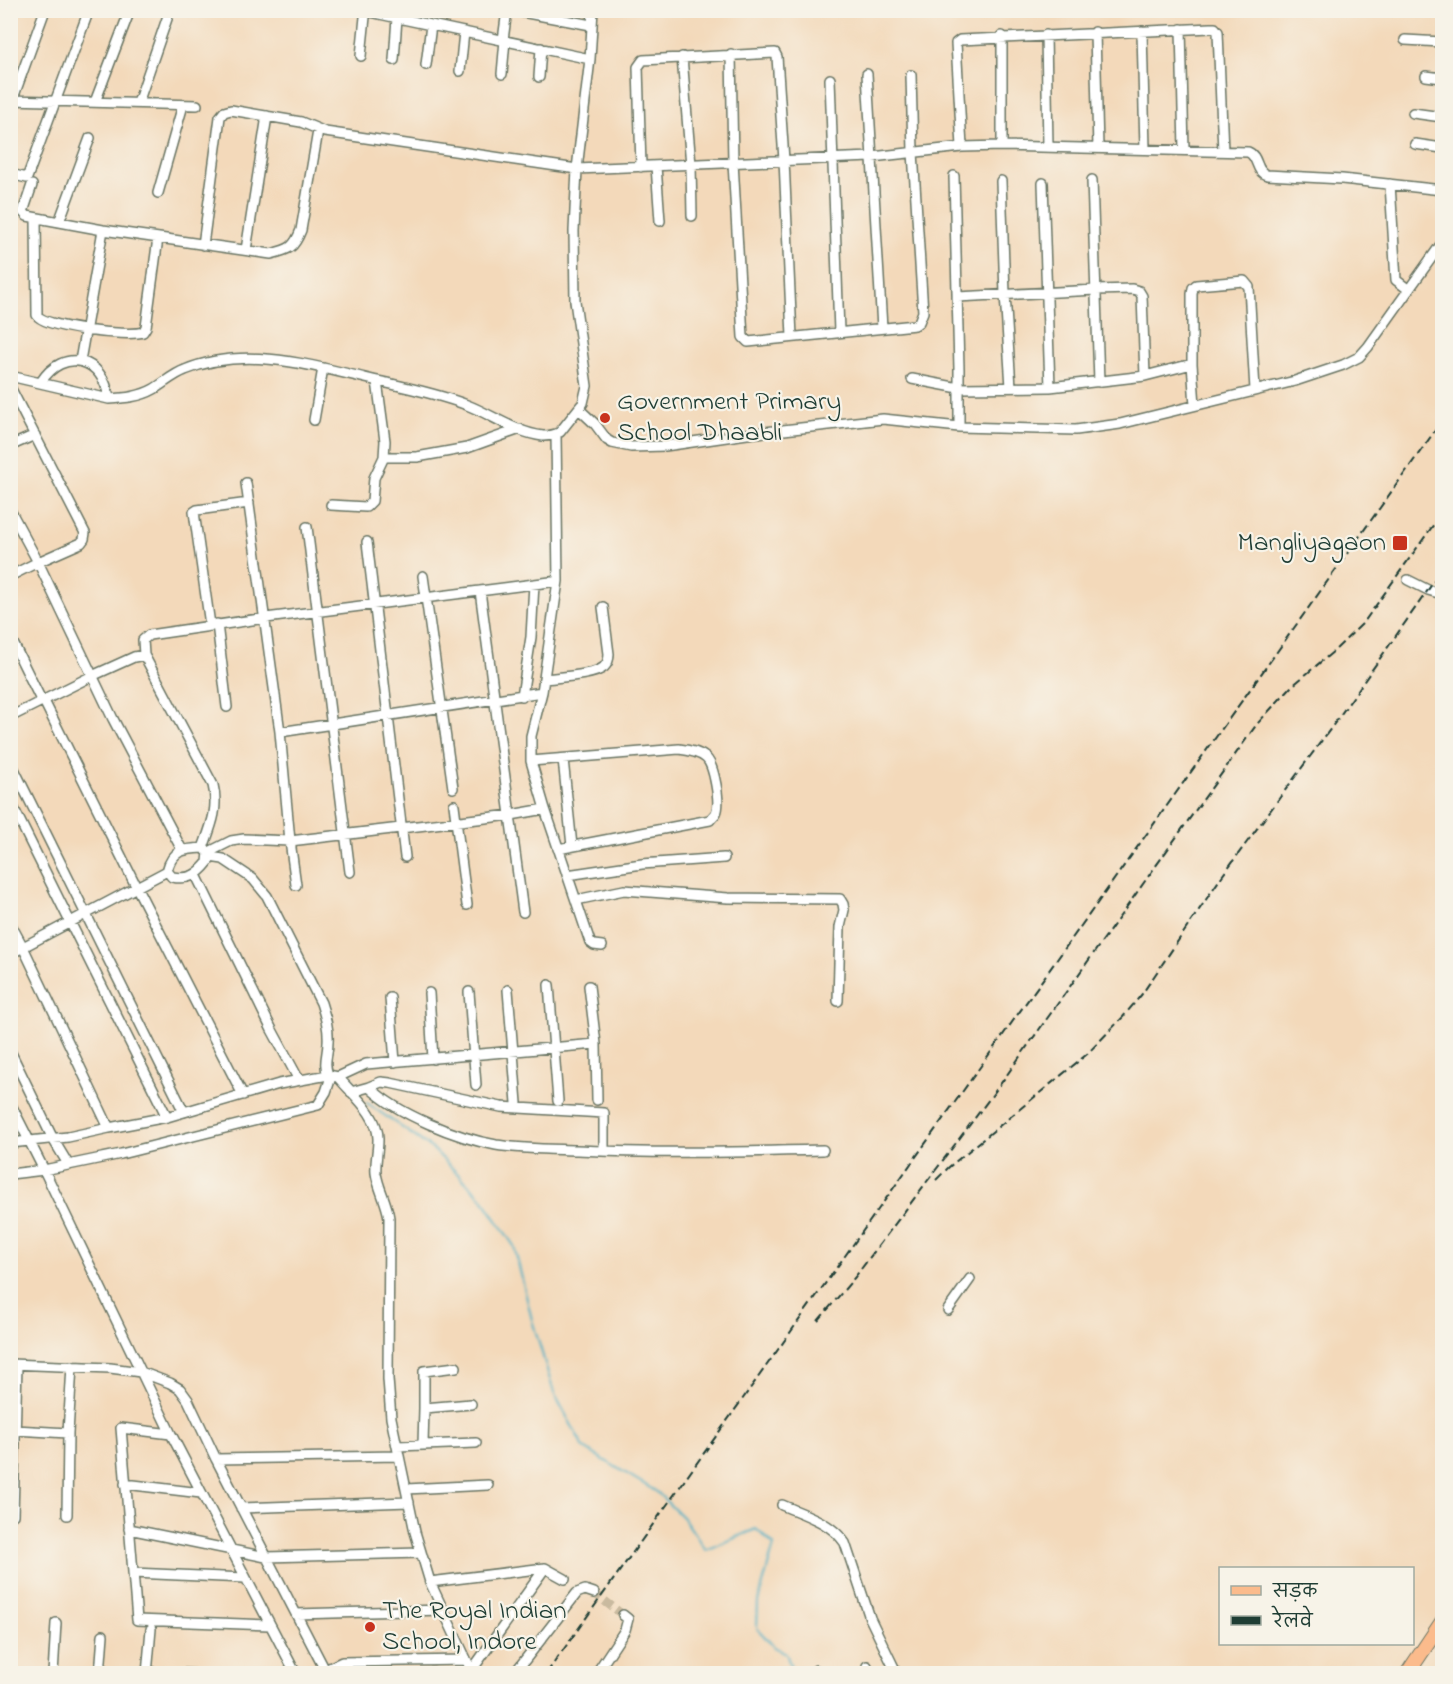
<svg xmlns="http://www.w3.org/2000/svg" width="1453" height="1684" font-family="'Indie Flower','Playpen Sans Deva',sans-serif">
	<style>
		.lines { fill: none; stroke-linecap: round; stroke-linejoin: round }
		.stream { stroke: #46afc5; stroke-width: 2 }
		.street-tunnel { stroke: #c9ba9f; stroke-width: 9; stroke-dasharray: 9 4.5; stroke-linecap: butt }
		.street-casing { stroke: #697463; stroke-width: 12 }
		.primary-casing { stroke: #697463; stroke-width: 16 }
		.street { stroke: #fff; stroke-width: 9 }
		.primary { stroke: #fbbb8c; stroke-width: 14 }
		.rail { stroke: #1f3d34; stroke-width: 2; stroke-dasharray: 9 4.5; stroke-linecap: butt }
		.poi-dot { fill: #c8321e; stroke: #f7f3e8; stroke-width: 2 }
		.labels { text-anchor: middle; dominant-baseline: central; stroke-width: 4.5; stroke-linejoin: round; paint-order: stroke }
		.poi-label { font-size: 27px; fill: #1f3d34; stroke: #f7f3e8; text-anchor: start }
	</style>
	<rect width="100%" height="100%" fill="#f7f3e8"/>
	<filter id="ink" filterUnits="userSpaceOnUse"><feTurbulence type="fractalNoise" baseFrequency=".0167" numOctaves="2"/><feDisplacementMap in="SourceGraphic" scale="12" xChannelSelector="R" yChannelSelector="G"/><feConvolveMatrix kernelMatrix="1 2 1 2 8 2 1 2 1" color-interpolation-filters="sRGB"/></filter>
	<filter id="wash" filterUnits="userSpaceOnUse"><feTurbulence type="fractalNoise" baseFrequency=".008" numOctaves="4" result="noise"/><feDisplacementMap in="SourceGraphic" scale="24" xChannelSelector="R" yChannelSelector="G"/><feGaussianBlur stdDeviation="1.35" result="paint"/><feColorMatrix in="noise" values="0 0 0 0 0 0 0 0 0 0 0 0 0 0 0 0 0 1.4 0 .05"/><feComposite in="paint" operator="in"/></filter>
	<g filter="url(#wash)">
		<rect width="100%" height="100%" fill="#f3d9ba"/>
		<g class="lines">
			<path class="stream" d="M351 1076 356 1087
				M367 1103 434 1150 482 1198 514 1246 532 1320 554 1393 584 1448 657 1492 685 1520 706 1550 756 1529 774 1545 758 1602 757 1628 774 1647 786 1653 793 1674"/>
		</g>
	</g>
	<g filter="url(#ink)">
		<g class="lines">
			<path class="street-tunnel" d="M594 1593 623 1615"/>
			<g class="street-casing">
				<path id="street" d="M511 10 591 25
					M1181 29 1184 150
					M1142 31 1145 149
					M1095 32 1098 148
					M1046 35 1048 147
					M503 40 507 10
					M1405 40 1442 42
					M731 54 733 162 743 337 748 342 915 325 919 322 923 312 913 152 911 75
					M361 56 365 17 366 13 370 12 590 59
					M682 57 691 165 692 216
					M394 60 397 18
					M426 65 431 25
					M460 71 464 32
					M502 74 505 40
					M867 74 882 328
					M1426 76 1442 78
					M539 77 541 48
					M830 79 839 332
					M10 100 197 105
					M12 101 45 10
					M95 102 130 10
					M138 103 170 10
					M1413 113 1442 117
					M1415 144 1442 148
					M1002 146V36
					M962 147 956 43 960 40 1211 28H1215L1218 32 1223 151
					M656 166 660 221
					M641 167 638 67 643 60 775 53 777 57 784 160 792 337
					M10 174 27 178 89 10
					M954 176 959 369V427
					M1092 180 1099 382
					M1001 181 1005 294 1011 387
					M1043 183 1050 387
					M1390 184 1396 280 1409 290
					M32 185 23 212 27 216 103 230 271 254C290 249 294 248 301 230L318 131
					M158 193 183 105
					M36 218 37 315C44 328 128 337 143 332L146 327 158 238
					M59 222 90 138
					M203 245 220 117 224 112 231 110 301 122 325 132 577 169 872 157 962 147 1002 146 1248 152C1259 156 1255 172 1267 175L1342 179 1442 190
					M246 250 267 116
					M957 297 1096 290 1132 289 1139 291 1142 296 1145 376
					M80 361 103 230
					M10 376 109 399C124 398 140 397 154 389 164 383 174 374 185 370 243 346 307 364 365 378 399 386 433 392 467 405 491 414 516 433 543 436 549 436 555 435 560 432L583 403 587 386 575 301 574 231 577 169 590 59 593 10
					M912 379 959 388 1050 387 1145 376 1192 364
					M41 382C63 347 104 357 109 399
					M10 387 85 533 84 539 81 543 38 562 113 719 182 850
					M1195 405 1192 364V294L1193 288 1196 285 1244 281 1249 287 1255 390
					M579 409 595 424 607 440 612 443 631 447 665 446 747 434 883 419 959 427 1076 430 1120 424 1295 381 1343 365 1359 357 1368 347 1442 243
					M314 420 323 368
					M10 446 35 435
					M384 457H417L467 448 520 429
					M246 483 280 732 290 841 296 885
					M331 505 366 507 372 501 374 478 384 457 385 441 377 381
					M10 510 38 562 10 576
					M307 527 350 872
					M367 542 405 857
					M423 576 453 788
					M1408 580 1428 590 1442 594
					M480 591 523 912
					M217 624 227 707
					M210 625 194 512 197 510 249 503
					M10 637 42 702
					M144 655 143 640 149 635 266 618 558 581 556 435
					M544 679C558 677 594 676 604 667 608 663 609 659 609 654L603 607
					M542 692 531 736V761L545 809 590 942 594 945 602 946
					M522 696 531 637 534 584
					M44 701 137 888 243 1095
					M10 717 92 676 134 657 144 655 213 785C219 809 211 826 203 848
					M280 732 542 692 558 581
					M563 759 572 846
					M10 761 184 1112
					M531 761 679 749C688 750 699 752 706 758 714 765 721 803 716 813 715 815 712 817 710 820L558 849
					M10 801 167 1117
					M454 805 467 905
					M209 852 231 841 244 839 290 841 511 815 545 809
					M210 857 223 859 253 879 267 896 321 1003C325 1016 329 1028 328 1042 328 1055 323 1062 328 1075L338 1077C353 1095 379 1115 378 1140 378 1151 375 1162 376 1173 378 1188 387 1202 389 1218L388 1379 391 1418 415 1532 430 1582 473 1674
					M167 871 172 877C189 880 198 875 208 862L209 852
					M196 875 272 1030 299 1080
					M567 875 642 864 724 858
					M576 900 624 890 728 898 840 899 843 904 844 910 840 927 838 1001
					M10 923 23 947 167 871C172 850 183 849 203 848L207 851
					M10 954 23 947 109 1128 167 1117 279 1084 328 1075
					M549 985 558 1101
					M508 990 517 1103
					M469 992 476 1085
					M429 993 433 1059
					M390 998 395 1062
					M596 1044 597 1100
					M10 1051 53 1139 68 1164
					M338 1077 366 1064 596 1044 589 986
					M369 1087 381 1082 390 1083 501 1107 604 1113V1151
					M351 1092 369 1087C397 1114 457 1138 496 1145 522 1149 550 1149 577 1150 659 1154 741 1152 823 1150
					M10 1103 44 1170 121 1154 318 1105 326 1092 331 1077
					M10 1143 68 1137 109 1128
					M10 1174 44 1170 171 1434 296 1674
					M948 1310 970 1279
					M10 1364 110 1368 141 1372 170 1383 180 1389 188 1400 216 1459 327 1674
					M424 1408V1371L456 1367
					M15 1430 68 1433
					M171 1434 121 1428 137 1620 270 1625
					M423 1445 424 1408 471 1404
					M397 1446 476 1443
					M216 1459 399 1456
					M125 1484 201 1493
					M406 1489 488 1485
					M782 1505C805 1515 831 1522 845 1543L870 1618 897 1674
					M241 1508 409 1502
					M13 1515 17 1365
					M67 1515 68 1433 72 1366
					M129 1529 266 1557 421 1553
					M133 1573 245 1578
					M430 1582 545 1568 565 1579
					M296 1614 443 1610
					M10 1631 11 1624
					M472 1670 545 1568
					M147 1672 196 1674
					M53 1674 56 1623
					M100 1674 103 1635
					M147 1674 151 1629
					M310 1674 325 1670 342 1662 466 1660
					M514 1674 577 1593 585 1590 594 1593
					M596 1674 625 1630 628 1619 623 1615
					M816 1674V1670
					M866 1674 867 1666"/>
			</g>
			<g class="primary-casing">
				<path id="primary" d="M1407 1674 1442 1622"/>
			</g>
			<use href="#street" class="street"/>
			<use href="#primary" class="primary"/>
			<path class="rail" d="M936 1180 949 1167 1086 1055 1123 1017 1142 994 1222 876 1334 724 1442 570
				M818 1321 855 1277 999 1086 1257 724 1291 687 1335 650 1364 622 1442 513
				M546 1674 1442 421"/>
		</g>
	</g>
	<g class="poi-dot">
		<circle cx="605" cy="418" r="6"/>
		<rect x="1392" y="535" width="16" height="16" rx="3"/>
		<circle cx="370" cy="1627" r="6"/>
	</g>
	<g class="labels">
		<g class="poi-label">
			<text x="617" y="402">Government Primary<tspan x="617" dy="31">School Dhaabli</tspan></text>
			<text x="1386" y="543" text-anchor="end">Mangliyagaon</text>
			<text x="382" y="1611">The Royal Indian<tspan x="382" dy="31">School, Indore</tspan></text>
		</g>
	</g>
	<rect width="1453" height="1684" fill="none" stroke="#f7f3e8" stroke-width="36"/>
	<rect x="1219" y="1567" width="195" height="78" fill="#f7f3e8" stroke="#a1aaa0" stroke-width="1.5"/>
	<rect x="1231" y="1586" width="30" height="9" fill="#fbbb8c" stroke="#a1aaa0" stroke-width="1.5"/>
	<text x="1273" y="1597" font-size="18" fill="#1f3d34">सड़क</text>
	<rect x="1231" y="1616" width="30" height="9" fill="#1f3d34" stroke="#a1aaa0" stroke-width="1.5"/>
	<text x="1273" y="1627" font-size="18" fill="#1f3d34">रेलवे</text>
</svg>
